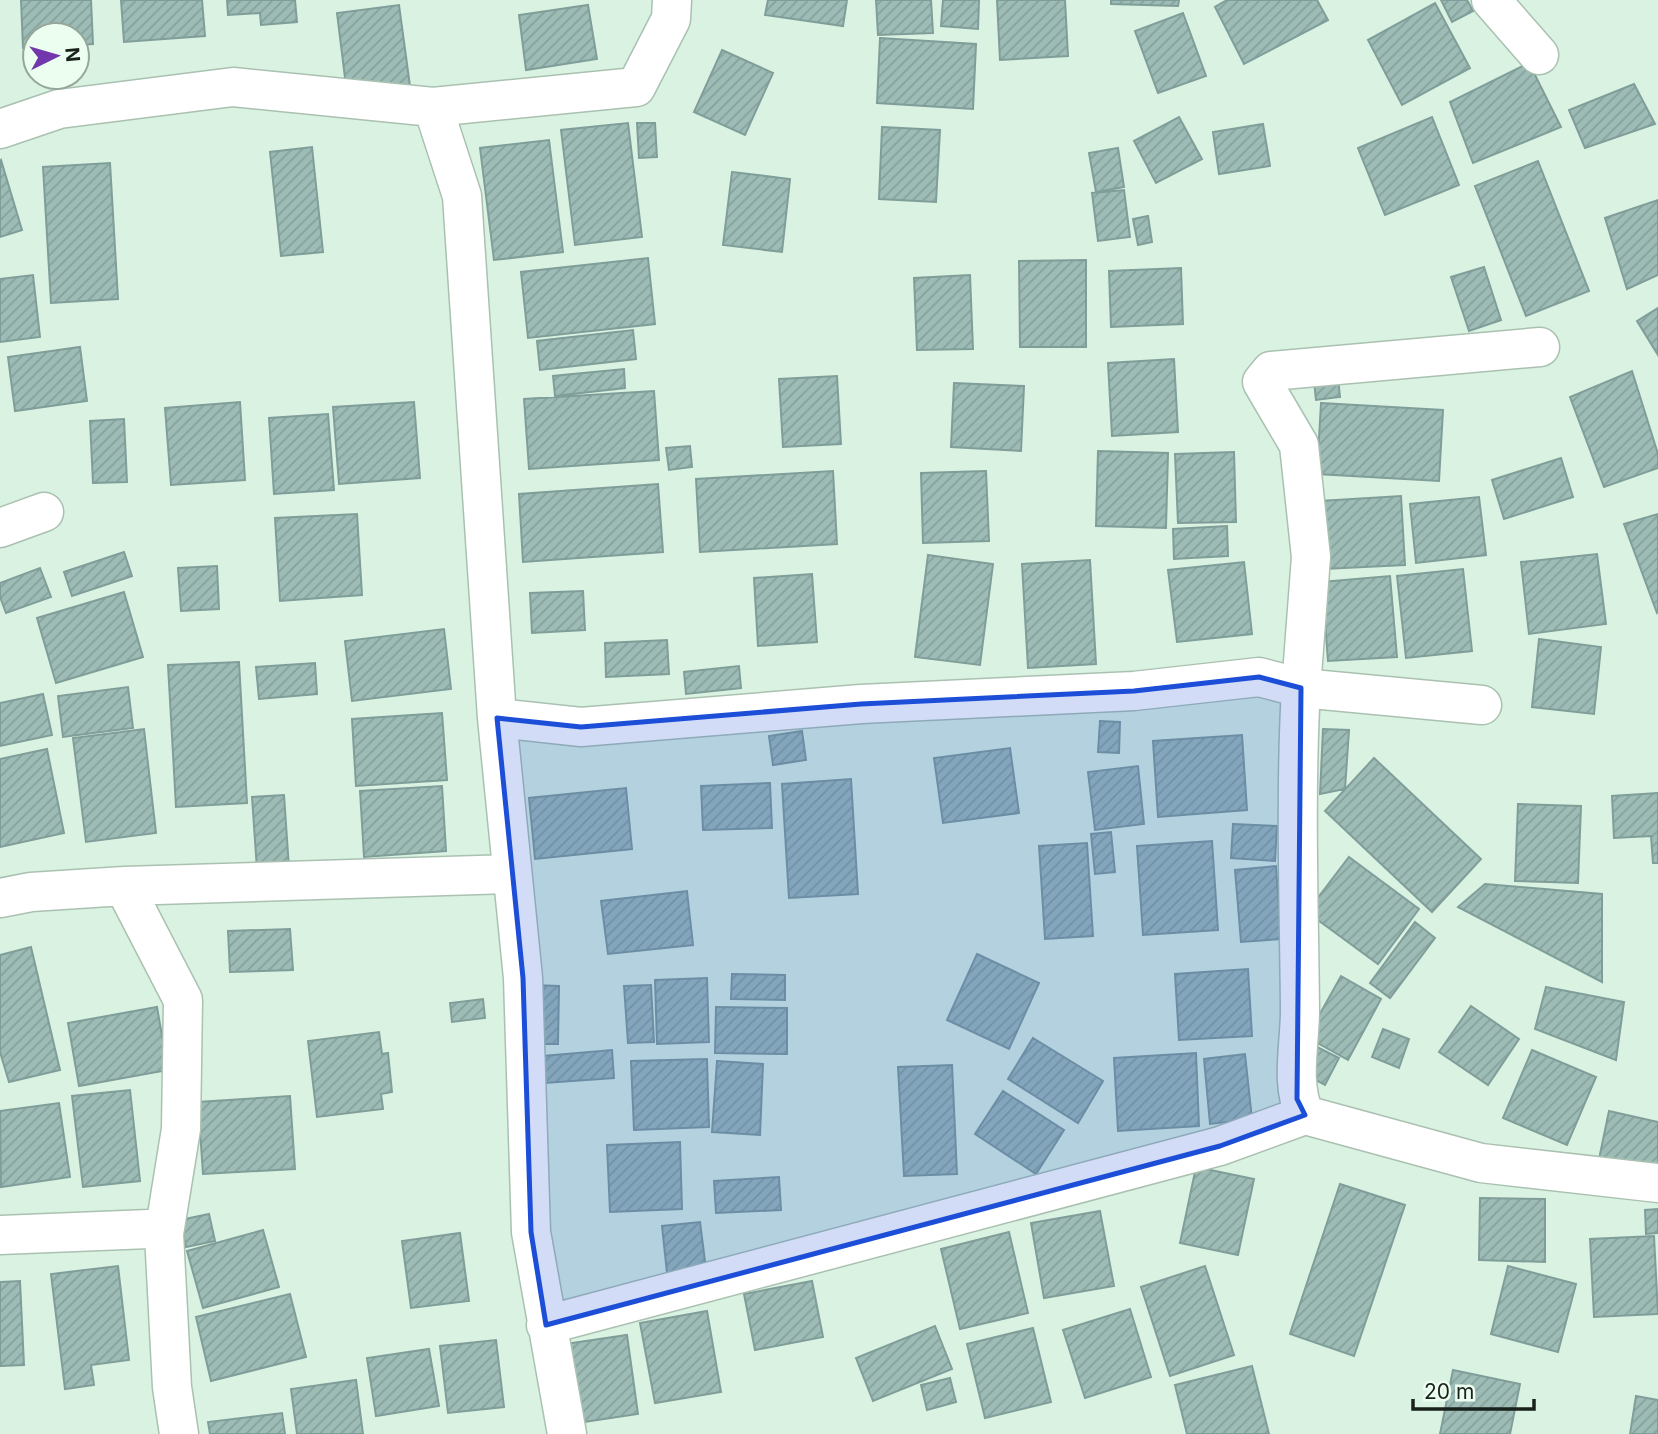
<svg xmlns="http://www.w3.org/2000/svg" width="1658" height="1434" font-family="Inter,sans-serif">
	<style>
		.building { fill: url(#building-hatch); stroke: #809e99; stroke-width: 2 }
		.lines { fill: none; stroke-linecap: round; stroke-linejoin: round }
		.street-casing { stroke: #aac1b1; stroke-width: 41 }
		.street { stroke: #fff; stroke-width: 38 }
		.marked { fill: #1d4ed8; fill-opacity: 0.2; stroke: #1d4ed8; stroke-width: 5; stroke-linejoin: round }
	</style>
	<defs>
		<pattern id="building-hatch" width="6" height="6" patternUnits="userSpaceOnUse" patternTransform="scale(1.75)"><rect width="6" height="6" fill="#9dbcb6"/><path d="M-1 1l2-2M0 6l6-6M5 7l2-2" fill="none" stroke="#86a19c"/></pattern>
	</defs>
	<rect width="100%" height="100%" fill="#daf2e1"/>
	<path class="building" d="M21 0H91L93 44 77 45V35H35V47L23 48Z
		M121 0H202L205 36 124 42Z
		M227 0H295L297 22 261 25 260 13 228 15Z
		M768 0H847L843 26 765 15Z
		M876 0H931L933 33 878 35Z
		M943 0H979L978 29 941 26Z
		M997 0H1065L1068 56 1000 60Z
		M1111 0H1179L1178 6 1111 4Z
		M1227 0H1317L1328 20 1244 64 1215 7Z
		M1441 0H1467L1473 11 1452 22Z
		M1435 3 1470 68 1402 105 1368 40Z
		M399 5 410 86 347 94 337 13Z
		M588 5 597 59 526 70 519 15Z
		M1183 13 1206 76 1158 93 1135 31Z
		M880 38 976 44 973 109 877 103Z
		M722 50 773 73 745 135 694 112Z
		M1529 63 1561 127 1473 163 1450 102Z
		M1634 84 1655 124 1585 148 1569 110Z
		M1179 117 1202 159 1156 183 1134 141Z
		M1432 117 1459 185 1385 215 1358 148Z
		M628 123 642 237 575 245 561 130Z
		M637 123H655L657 157 639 158Z
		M1263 124 1270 166 1219 174 1213 132Z
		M882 127 940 130 936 202 879 199Z
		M549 140 563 252 494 260 480 148Z
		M312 147 323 252 281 256 270 152Z
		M1118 148 1124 187 1096 192 1089 153Z
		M1 160 22 230 0 237V161Z
		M1538 161 1589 291 1526 316 1475 186Z
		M110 163 118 299 51 303 43 167Z
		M732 172 790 179 782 252 723 245Z
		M1124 190 1130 237 1098 241 1092 193Z
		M1658 200V275L1627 289 1605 218Z
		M1148 216 1152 242 1138 245 1133 219Z
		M648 258 655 324 528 338 521 272Z
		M1086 260V347H1020L1019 261Z
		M1484 267 1501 320 1469 331 1451 277Z
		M1181 268 1183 324 1111 327 1109 271Z
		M33 275 40 337 0 342V279Z
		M970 275 973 349 917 350 914 278Z
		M1658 308V355L1637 321Z
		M633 330 636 359 540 370 537 341Z
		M80 347 87 401 15 411 8 357Z
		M1174 359 1178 432 1112 436 1108 363Z
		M624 369 625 388 555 396 553 376Z
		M1632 371 1658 454V468L1604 487 1570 397Z
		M837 376 841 444 783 447 779 379Z
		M1338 378 1340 397 1316 400 1314 381Z
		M954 383 1024 386 1021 451 951 447Z
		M654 391 659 460 529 469 524 399Z
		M240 402 245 480 171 485 165 408Z
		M414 402 420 478 339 484 333 407Z
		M1321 403 1443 410 1439 481 1317 474Z
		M328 414 334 490 274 494 269 418Z
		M124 419 127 482 93 483 90 421Z
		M690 446 692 467 669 470 666 448Z
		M1098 451 1168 453 1166 528 1096 526Z
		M1234 452 1236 522 1178 523 1175 454Z
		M1561 458 1573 497 1504 519 1492 480Z
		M833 471 837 544 700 552 696 479Z
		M986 471 989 541 923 543 921 473Z
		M658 484 663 552 523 562 519 494Z
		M1401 496 1405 565 1324 569 1320 501Z
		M1479 497 1486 555 1416 563 1410 504Z
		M357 514 362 595 280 601 275 518Z
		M1658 514V612L1657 613 1624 524Z
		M1227 526 1228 556 1174 559 1173 529Z
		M124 552 132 576 72 596 64 572Z
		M1597 554 1606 624 1529 634 1521 562Z
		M928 555 993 564 980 665 915 657Z
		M1090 560 1096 664 1028 668 1022 564Z
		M1244 562 1252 634 1177 642 1168 570Z
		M217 566 219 609 181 611 178 568Z
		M40 568 51 597 6 613 0 597V583Z
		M1463 569 1472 651 1406 658 1397 576Z
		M812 574 817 642 758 646 754 578Z
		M1390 576 1397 657 1328 661 1322 582Z
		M583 591 585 630 532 633 530 593Z
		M124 592 143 657 56 683 37 618Z
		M444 629 451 689 352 701 345 641Z
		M1539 639 1601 647 1594 714 1532 707Z
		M667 640 669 674 606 677 605 643Z
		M239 662 247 803 176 807 168 665Z
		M315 663 317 694 259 699 256 667Z
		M739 666 741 688 686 694 684 672Z
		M128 687 133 728 63 737 58 696Z
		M43 694 52 735 0 746V703Z
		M442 713 447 780 356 786 352 719Z
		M1100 721 1120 722 1119 753 1098 752Z
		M144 729 156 833 86 842 73 738Z
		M1323 729 1349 730 1345 789 1320 794Z
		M802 731 806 760 773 765 769 736Z
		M1242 735 1247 810 1158 817 1153 741Z
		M1010 748 1019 813 943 823 934 758Z
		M47 749 64 833 0 847V759Z
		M1374 758 1481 859 1432 912 1325 811Z
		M1138 766 1144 824 1095 830 1088 772Z
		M851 779 858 894 789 898 782 784Z
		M770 783 772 828 703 830 701 786Z
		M442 786 446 851 364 857 360 791Z
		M626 788 632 849 535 859 529 798Z
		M1658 793V863H1653L1651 836 1614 838 1612 796Z
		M284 795 289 868 257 870 252 797Z
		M1518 804 1581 806 1578 883 1515 881Z
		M1233 824 1277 826 1275 861 1231 858Z
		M1111 832 1115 872 1095 874 1091 834Z
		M1212 841 1218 930 1143 935 1137 846Z
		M1087 843 1093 936 1045 939 1039 846Z
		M1349 857 1419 909 1378 964 1307 912Z
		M1276 866 1281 939 1241 942 1235 870Z
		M1485 884 1602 894V982L1458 907Z
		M687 891 693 945 608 954 601 901Z
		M1415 922 1435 938 1390 998 1370 983Z
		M290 929 293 970 230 972 228 931Z
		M31 947 60 1070 9 1082 0 1052V955Z
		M977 954 1039 983 1009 1049 947 1020Z
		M1248 969 1252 1036 1179 1040 1175 974Z
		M732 974 785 975V1000L731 999Z
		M1341 976 1381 999 1348 1060 1307 1037Z
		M707 978 709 1042 657 1044 655 980Z
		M532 985 559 986 558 1044H531Z
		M651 985 654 1042 628 1043 624 986Z
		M1546 987 1624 1002 1616 1060 1535 1029Z
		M483 999 485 1018 452 1022 450 1003Z
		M1471 1006 1519 1039 1488 1085 1439 1052Z
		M157 1007 168 1070 79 1086 68 1023Z
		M716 1007 787 1008V1054L715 1053Z
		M1383 1029 1409 1039 1399 1068 1372 1057Z
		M379 1032 382 1054 388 1053 392 1092 381 1094 383 1109 317 1117 308 1041Z
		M1033 1038 1103 1081 1078 1123 1008 1079Z
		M1317 1047 1339 1058 1325 1085 1303 1073Z
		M612 1050 614 1078 545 1083 543 1056Z
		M1532 1050 1596 1077 1567 1145 1503 1118Z
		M1196 1053 1199 1126 1118 1131 1114 1058Z
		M1245 1054 1252 1119 1210 1124 1204 1059Z
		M707 1059 709 1127 634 1130 631 1061Z
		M717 1061 763 1064 760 1135 712 1132Z
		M952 1065 957 1174 904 1176 898 1067Z
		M130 1090 140 1181 83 1187 72 1096Z
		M1003 1091 1064 1130 1036 1174 975 1134Z
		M290 1096 295 1169 203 1174 198 1102Z
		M59 1103 70 1177 1 1187 0 1111Z
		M1609 1111 1658 1122V1172L1599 1159Z
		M680 1142 682 1209 610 1212 607 1145Z
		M1196 1167 1254 1179 1238 1255 1180 1243Z
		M779 1177 781 1210 716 1213 714 1181Z
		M1340 1184 1405 1205 1354 1356 1290 1334Z
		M1480 1198 1545 1199V1262L1479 1260Z
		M1658 1209V1233L1646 1234 1645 1210Z
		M1100 1211 1114 1286 1044 1298 1031 1223Z
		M209 1214 215 1241 186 1247 180 1220Z
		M700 1222 706 1269 667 1273 662 1226Z
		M263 1230 279 1287 203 1308 187 1251Z
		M1009 1232 1028 1313 960 1329 941 1249Z
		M460 1233 469 1301 411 1308 402 1241Z
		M1654 1236 1658 1314 1594 1317 1590 1239Z
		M118 1266 129 1360 91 1365 94 1385 65 1389 51 1274Z
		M1205 1266 1234 1355 1170 1376 1141 1287Z
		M1508 1266 1576 1284 1558 1352 1491 1334Z
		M20 1281 24 1365 0 1366V1282Z
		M812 1281 823 1337 755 1350 744 1294Z
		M290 1294 306 1357 211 1381 196 1317Z
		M1130 1309 1151 1377 1085 1398 1063 1330Z
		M707 1311 721 1392 655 1403 640 1323Z
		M935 1326 952 1369 873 1401 856 1358Z
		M1033 1328 1051 1402 985 1418 967 1344Z
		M627 1335 638 1414 570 1424 558 1345Z
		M496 1340 504 1407 448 1413 440 1346Z
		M429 1349 439 1406 376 1416 367 1358Z
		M1252 1366 1269 1434H1187L1175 1385Z
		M1453 1370 1520 1384 1510 1434H1440Z
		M950 1378 956 1402 927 1410 921 1385Z
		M356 1380 363 1434H297L291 1389Z
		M1636 1396 1658 1400V1434H1630Z
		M282 1413 285 1434H210L208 1422Z"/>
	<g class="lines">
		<g class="street-casing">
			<path id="street" d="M1491 0 1539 55
				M433 107 462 196 497 718 523 978 531 1232 567 1434
				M0 129 59 109 233 87 433 107 636 87 671 19 672 0
				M0 528 44 512
				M497 718 581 727 861 704 1134 691 1259 677 1301 688 1311 557 1299 445 1262 382 1271 371 1540 347
				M124 886 183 1000 181 1129 164 1234 172 1387 179 1434
				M0 898 31 892 124 886 512 874
				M1305 1115C1290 1084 1300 1045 1300 1010 1299 903 1295 795 1301 688L1482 705
				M0 1235 149 1229 164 1234
				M546 1325 1220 1146 1305 1115 1481 1163 1658 1183"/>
		</g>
		<use href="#street" class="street"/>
	</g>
	<path class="marked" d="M1259 677 1301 688 1297 1099 1305 1115 1220 1146 546 1325 531 1232 523 978 497 718 581 727 861 704 1134 691Z"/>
	<g transform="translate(56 56) rotate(85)"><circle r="33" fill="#ebfef0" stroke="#97a69b" stroke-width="2"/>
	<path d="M0-5L12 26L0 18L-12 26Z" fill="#7237ad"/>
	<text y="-10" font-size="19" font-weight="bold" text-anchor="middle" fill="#18211b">N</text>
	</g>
	<path d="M1413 1399v10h121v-10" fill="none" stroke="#18211b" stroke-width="3.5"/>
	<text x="1424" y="1399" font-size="21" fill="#18211b" stroke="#ebfef0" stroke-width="5" paint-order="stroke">20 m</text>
</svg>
